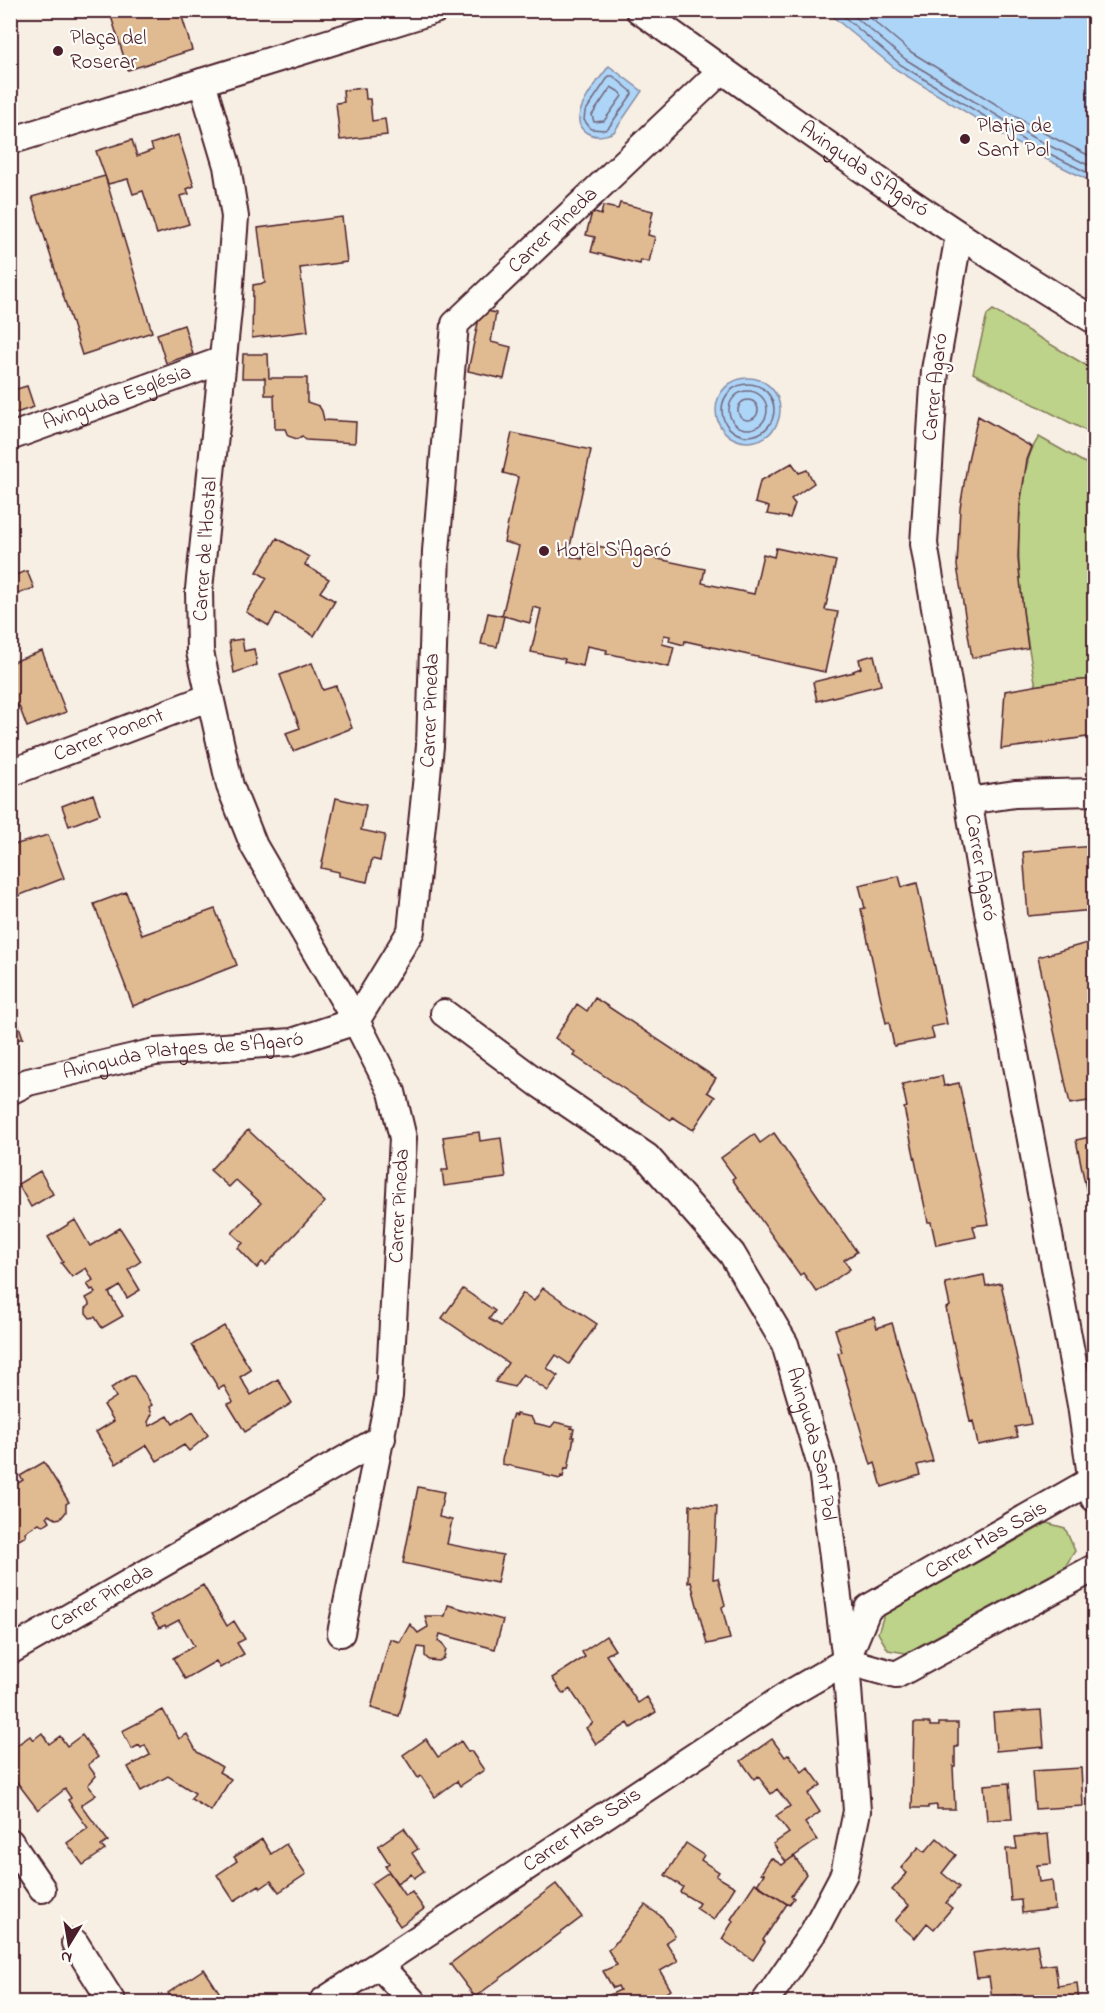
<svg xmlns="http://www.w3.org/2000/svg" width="1105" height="2013" font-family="'Indie Flower',sans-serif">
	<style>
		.green { fill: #bcd389; stroke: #83795a; stroke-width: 1.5 }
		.water { fill: #add5f8; stroke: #858ca6; stroke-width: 1.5 }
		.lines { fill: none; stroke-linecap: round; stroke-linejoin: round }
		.shore { stroke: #72687d; stroke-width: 1.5 }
		.building { fill: #e0bb92; stroke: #4a1f2b; stroke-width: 1.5 }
		.minor-casing { stroke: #4a1f2b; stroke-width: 30 }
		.minor { stroke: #fdfcf7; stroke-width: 26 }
		.poi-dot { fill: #4a1f2b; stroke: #fdfcf7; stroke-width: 2 }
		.labels { text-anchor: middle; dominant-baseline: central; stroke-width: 4.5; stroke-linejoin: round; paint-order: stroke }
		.poi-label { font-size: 21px; fill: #4a1f2b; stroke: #fdfcf7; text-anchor: start }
		.street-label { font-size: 21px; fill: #4a1f2b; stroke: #fdfcf7 }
	</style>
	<rect width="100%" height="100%" fill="#f7efe3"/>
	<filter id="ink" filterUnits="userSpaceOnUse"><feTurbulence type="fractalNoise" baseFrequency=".0167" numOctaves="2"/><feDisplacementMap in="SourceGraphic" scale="12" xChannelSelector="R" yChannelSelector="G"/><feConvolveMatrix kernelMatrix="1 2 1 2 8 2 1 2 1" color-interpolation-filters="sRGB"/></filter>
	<g filter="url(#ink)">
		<path class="green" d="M993 310 1094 370V435L973 373 987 315Z
			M1039 437 1094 468V679L1036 686C1022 618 1012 549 1024 480 1027 464 1029 451 1039 437Z
			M1047 1523 1065 1528 1075 1551 1065 1567 906 1653 888 1650 878 1633 884 1615Z"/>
		<path class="water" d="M826 11H1094V183L1026 149 897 70Z
			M609 66 642 91 614 132C606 136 595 138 587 133 563 120 599 80 609 66Z
			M716 410a32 32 0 1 1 64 0a32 32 0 1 1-64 0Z"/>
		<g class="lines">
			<path class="shore" d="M836 10 901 65 1028 143 1094 176
				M847 10 905 59 1032 137 1094 168
				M861 10 911 52 1036 129 1094 158
				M609 76H613L631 91 632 94 609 127 605 130 591 129 584 120 585 112Z
				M611 87 621 93 622 96 604 121 594 122 592 115Z
				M722 410a26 26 0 1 1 52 0a26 26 0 1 1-52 0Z
				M729 410a19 19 0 1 1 38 0a19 19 0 1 1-38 0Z
				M738 410a10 10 0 1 1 20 0a10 10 0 1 1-20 0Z"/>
		</g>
		<path class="building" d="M109 10H180L192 50 128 70Z
			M365 88 366 99H370L372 121 385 119 387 135 340 140 336 103 344 102 343 90Z
			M178 135 194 186 187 189 189 194 180 196 189 224 157 234 143 191 133 194 128 179 108 184 96 151 132 140 137 156 153 150 151 144Z
			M105 176 152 332 82 355 32 197Z
			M620 203 653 211 648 235 655 237 649 262 641 260 640 264 591 252 595 237 586 235 592 212 601 215 603 206 618 209Z
			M342 217 347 262 300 268 308 331 252 338 253 285 265 283 258 228Z
			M483 310 496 313 491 342 511 347 504 379 468 371 480 313Z
			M184 325 193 354 166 363 157 334Z
			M243 354H268L269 378H307V402L319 406 322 411 324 420 356 422 355 443 306 440 302 436 297 439 288 436 285 429H275L274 395H265V378H242Z
			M27 386 34 407 10 415V391Z
			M978 416 1032 447 1027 460 1020 504 1018 558 1023 611 1028 648 972 658 957 566 960 508 968 460Z
			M512 433 591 450 568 556 582 559 583 555H586L588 544 705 569 702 583 754 594 763 554 774 557 776 548 836 561 825 610 838 612 825 672 685 641 684 645 669 641 670 636 664 635 662 644 674 647 669 667 606 653 607 650 587 646 583 666 564 662 565 659 531 652 541 609 533 607 530 623 504 616 497 647 481 644 488 613 502 616 519 546 504 542 518 477 503 473Z
			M792 463 799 473 807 470 814 483 791 499 795 504 790 518 767 514 769 507 755 503 760 481Z
			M277 538 309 557 305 565 329 579 320 592 335 601 314 636 276 613 269 626 246 612 267 578 257 572Z
			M27 571 34 588 10 597V572L12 576Z
			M242 639 244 651 254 649 257 665 234 673 229 641Z
			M42 651 66 712 27 727 19 706 10 709V663Z
			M874 655 881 685 817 701 813 682 854 672 853 671 861 668 859 659Z
			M312 663 323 690 336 686 352 728 293 751 286 733 300 728 280 675Z
			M1094 679V736L1001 749 1005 691 1057 682Z
			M93 794 100 814 69 826 62 806Z
			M336 798 366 805 361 830 385 835 380 861 372 859 367 882 339 876V872L321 868Z
			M48 835 64 878 10 899V846Z
			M1094 846V910L1028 916 1023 852Z
			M899 876 902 887 917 883 947 1024 931 1027 934 1038 894 1046 889 1022 886 1023 861 909 865 908 859 885Z
			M126 892 142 935 215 909 237 965 133 1006 94 904Z
			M1094 941V1100L1070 1104 1038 957Z
			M595 998 716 1078 707 1092 715 1097 693 1130 673 1117 671 1120 573 1055 575 1052 555 1038 577 1004 587 1011Z
			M10 1000 23 1038 10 1042Z
			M942 1076 944 1086 959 1083 989 1224 973 1226 976 1237 936 1245 931 1222H928L904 1108 907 1107 902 1084Z
			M248 1130 325 1202 266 1265 262 1262 257 1268 238 1248 243 1243 232 1233 261 1203 236 1180 229 1187 210 1170Z
			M479 1132 480 1141 501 1138 506 1178 444 1186 442 1170H448L443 1137Z
			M774 1133 857 1252 844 1260 850 1269 817 1292 803 1273 800 1275 732 1179 735 1177 721 1158 754 1134 760 1143Z
			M1094 1136V1227L1076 1140Z
			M40 1171 53 1194 31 1207 18 1184Z
			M75 1220 90 1246 120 1228 141 1261 128 1270 140 1290 127 1298 120 1286 109 1293 123 1316 102 1328 95 1317 90 1318 86 1313V1308L90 1305 86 1298 95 1293 93 1289 91 1290 87 1284 93 1280 86 1268 72 1277 61 1263 63 1262 48 1237Z
			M984 1275 986 1286 1001 1283 1031 1424 1015 1427 1018 1437 978 1445 973 1421 970 1422 946 1308 950 1306 945 1283Z
			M543 1288 597 1324 569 1364 556 1355 547 1368 558 1376 548 1391 523 1374 514 1387 495 1382 508 1363 442 1318 463 1289 495 1311 489 1319 501 1326 523 1293 534 1301Z
			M874 1317 877 1328 892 1323 933 1461 917 1465 920 1475 882 1487 875 1463 871 1465 838 1353 842 1352 835 1329Z
			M224 1326 251 1370 240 1377 251 1395 278 1379 292 1403 245 1432 228 1404 233 1402 224 1386 219 1389 192 1345Z
			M130 1376H134L152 1405 149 1407 152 1414 148 1422 150 1426 168 1416 173 1424 193 1411 208 1435 189 1451 184 1445 157 1461 147 1445 116 1464 96 1432 114 1421 104 1405 116 1397 111 1388Z
			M516 1414 531 1417 534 1423 551 1427 555 1422 572 1426 571 1428 574 1429 572 1437H574L568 1469 565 1468 563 1477 561 1476 560 1479 544 1475V1473L502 1464V1459L504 1453 510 1421 513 1415 516 1416Z
			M44 1462 69 1502 66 1504V1512L61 1518 56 1519 49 1515 47 1516 50 1521 43 1526 39 1523 25 1532 26 1536 19 1540 17 1537 10 1541V1488L23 1480 20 1476Z
			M418 1487 444 1492 439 1517 452 1520 447 1544 503 1555 497 1583 403 1563Z
			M690 1505 717 1506 713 1579 718 1578 725 1605 722 1607 730 1639 707 1644 691 1582 688 1583Z
			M203 1585 227 1626 234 1621 245 1639 237 1643 244 1654 220 1668 216 1661 185 1679 173 1658 194 1646 179 1620 166 1627 165 1625 159 1628 151 1615Z
			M448 1605 503 1620 495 1649 440 1634 438 1641 441 1642 446 1649 444 1658 439 1661 429 1660 425 1656V1648L418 1647 399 1716 371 1708 390 1639 400 1642 410 1624 418 1633 428 1627 425 1616H445Z
			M606 1636 615 1650 606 1655 638 1703 647 1697 656 1712 631 1728 628 1723 596 1744 586 1728 593 1723 570 1689 563 1694 552 1678 585 1657 582 1652Z
			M163 1710 179 1739 187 1734 197 1752 222 1767 219 1772 231 1779 211 1811 191 1799 195 1793 168 1776 141 1791 128 1767 150 1755 145 1745 141 1748 139 1745 132 1749 122 1731Z
			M1041 1710 1044 1747 996 1751 993 1713Z
			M914 1723H930V1726H939V1723H958V1747H955V1766H953L955 1809H937V1805L928 1806V1808H912Z
			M42 1733 49 1744 60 1736 67 1746 82 1735 98 1757 88 1765 96 1776 88 1785 96 1795 81 1805 108 1841 101 1846 105 1850 83 1865 67 1843 88 1828 68 1800 71 1798 65 1789 38 1810 10 1773V1750L30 1736 33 1740Z
			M426 1739 438 1757 461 1741 468 1752 471 1751 484 1770 460 1786 457 1781 435 1797 421 1776 418 1778 403 1755Z
			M772 1739 785 1757 789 1754 802 1772 808 1767 821 1785 808 1794 820 1812 805 1823 817 1840 786 1862 773 1844 789 1833 776 1816 790 1806 777 1789 771 1794 758 1776 754 1779 741 1761Z
			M1081 1768 1083 1806 1035 1809 1032 1771Z
			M1009 1783 1012 1819 987 1820 984 1785Z
			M404 1828 418 1849 412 1853 424 1871 414 1878 411 1874 397 1883 385 1866 389 1863 378 1846Z
			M1048 1834 1051 1864 1037 1865 1039 1882 1052 1880 1055 1909 1022 1913 1021 1900 1011 1901 1006 1849H1017L1015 1837Z
			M937 1838 956 1855 942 1873 959 1887 946 1903 952 1908 934 1929 927 1923 915 1938 895 1921 909 1905 892 1890 907 1873 901 1868 919 1847 925 1852Z
			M262 1839 271 1854 286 1844 306 1874 279 1892 271 1881 261 1888 259 1885 234 1901 217 1875 237 1861 234 1857Z
			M686 1843 704 1855 701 1860 719 1872 716 1876 735 1887 714 1920 696 1908 699 1903 680 1892 683 1887 665 1875Z
			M794 1856 806 1874 791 1896 794 1898 789 1905 757 1885 764 1874 761 1873 771 1858 782 1865Z
			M389 1872 405 1896 412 1892 424 1909 400 1926 371 1884Z
			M755 1883 787 1904 763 1940 765 1942 753 1960 722 1939 733 1921 731 1919Z
			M556 1884 582 1917 475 1997 450 1964Z
			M645 1905 662 1917 675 1936 666 1942 678 1961 660 1971 671 1990 654 2000 655 2002H605L603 1998 620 1990 618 1986 613 1988 603 1971 617 1965 608 1950 613 1946Z
			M1037 1944 1041 1966 1055 1964 1058 1986 1077 1983 1079 2002H1016L1015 1995 992 1998 989 1977 977 1978 973 1953Z
			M204 1969 221 1995 217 1998 220 2002H174L168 1993Z
			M819 1997 845 2002H818Z"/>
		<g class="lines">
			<g class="minor-casing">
				<g id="minor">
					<path id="s1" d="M639 10C788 117 937 226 1094 320"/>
					<path d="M202 82 227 166 235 217 228 310 199 589 200 652 230 786 254 846 356 1021 392 1092 403 1138 389 1396 341 1633"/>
					<path d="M10 141 435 10"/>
					<path id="s2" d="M959 235 935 370 924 544 980 869 1081 1405 1094 1498"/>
					<path id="s3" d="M10 437 223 360"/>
					<path id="s4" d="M10 773 210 697"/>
					<path d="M968 801 1015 794 1094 792"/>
					<path id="s5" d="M444 1013 538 1083 647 1157 732 1254 785 1344 822 1469 846 1661 857 1811 844 1874 814 1931 765 2002"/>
					<path id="s6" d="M356 1021 411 931 430 746 436 551 455 324 722 70"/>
					<path id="s7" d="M10 1091 28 1082 155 1052 292 1042 356 1021"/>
					<path id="s8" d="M10 1651 382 1438"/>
					<path d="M846 1661 896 1675 1094 1568"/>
					<path d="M10 1842 42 1889"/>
					<path d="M75 1943 112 2002"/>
					<path d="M379 1965 413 2002"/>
					<path id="s9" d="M322 2002 789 1694 846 1661 868 1608 1094 1479"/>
				</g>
			</g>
			<use href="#minor" class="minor"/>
		</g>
	</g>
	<g class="poi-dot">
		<circle cx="58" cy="51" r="6"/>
		<circle cx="965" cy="139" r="6"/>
		<circle cx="544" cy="551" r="6"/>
	</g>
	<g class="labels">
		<g class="poi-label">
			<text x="70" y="39">Plaça del<tspan x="70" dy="24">Roserar</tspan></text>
			<text x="977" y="127">Platja de<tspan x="977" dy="24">Sant Pol</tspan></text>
			<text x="556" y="551">Hotel S'Agaró</text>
		</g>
		<g class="street-label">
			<text stroke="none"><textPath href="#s1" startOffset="276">Avinguda S'Agaró</textPath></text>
			<text stroke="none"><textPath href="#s6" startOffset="850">Carrer Pineda</textPath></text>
			<text transform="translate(936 387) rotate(-84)">Carrer Agaró</text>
			<text stroke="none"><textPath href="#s3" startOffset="114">Avinguda Església</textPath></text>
			<text transform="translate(206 549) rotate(-86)">Carrer de l'Hostal</text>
			<text stroke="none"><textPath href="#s6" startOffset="327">Carrer Pineda</textPath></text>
			<text stroke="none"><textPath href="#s4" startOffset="106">Carrer Ponent</textPath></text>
			<text stroke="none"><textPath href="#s2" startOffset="640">Carrer Agaró</textPath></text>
			<text stroke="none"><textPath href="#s7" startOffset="178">Avinguda Platges de s'Agaró</textPath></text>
			<text transform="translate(400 1206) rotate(-87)">Carrer Pineda</text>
			<text stroke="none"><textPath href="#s5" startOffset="586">Avinguda Sant Pol</textPath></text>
			<text stroke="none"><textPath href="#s9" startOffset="819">Carrer Mas Sais</textPath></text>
			<text stroke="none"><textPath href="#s8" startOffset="106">Carrer Pineda</textPath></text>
			<text stroke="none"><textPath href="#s9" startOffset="312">Carrer Mas Sais</textPath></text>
		</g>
	</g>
	<rect width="1105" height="2013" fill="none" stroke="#fdfcf7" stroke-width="36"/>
	<rect x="18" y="18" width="1069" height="1977" fill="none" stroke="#4a1f2b" stroke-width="2" filter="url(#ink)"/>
	<g transform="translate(69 1944) rotate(191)" stroke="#fdfcf7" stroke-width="4.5" paint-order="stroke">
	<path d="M0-4.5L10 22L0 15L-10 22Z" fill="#4a1f2b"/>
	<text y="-9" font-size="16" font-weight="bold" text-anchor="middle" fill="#4a1f2b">N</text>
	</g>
</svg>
